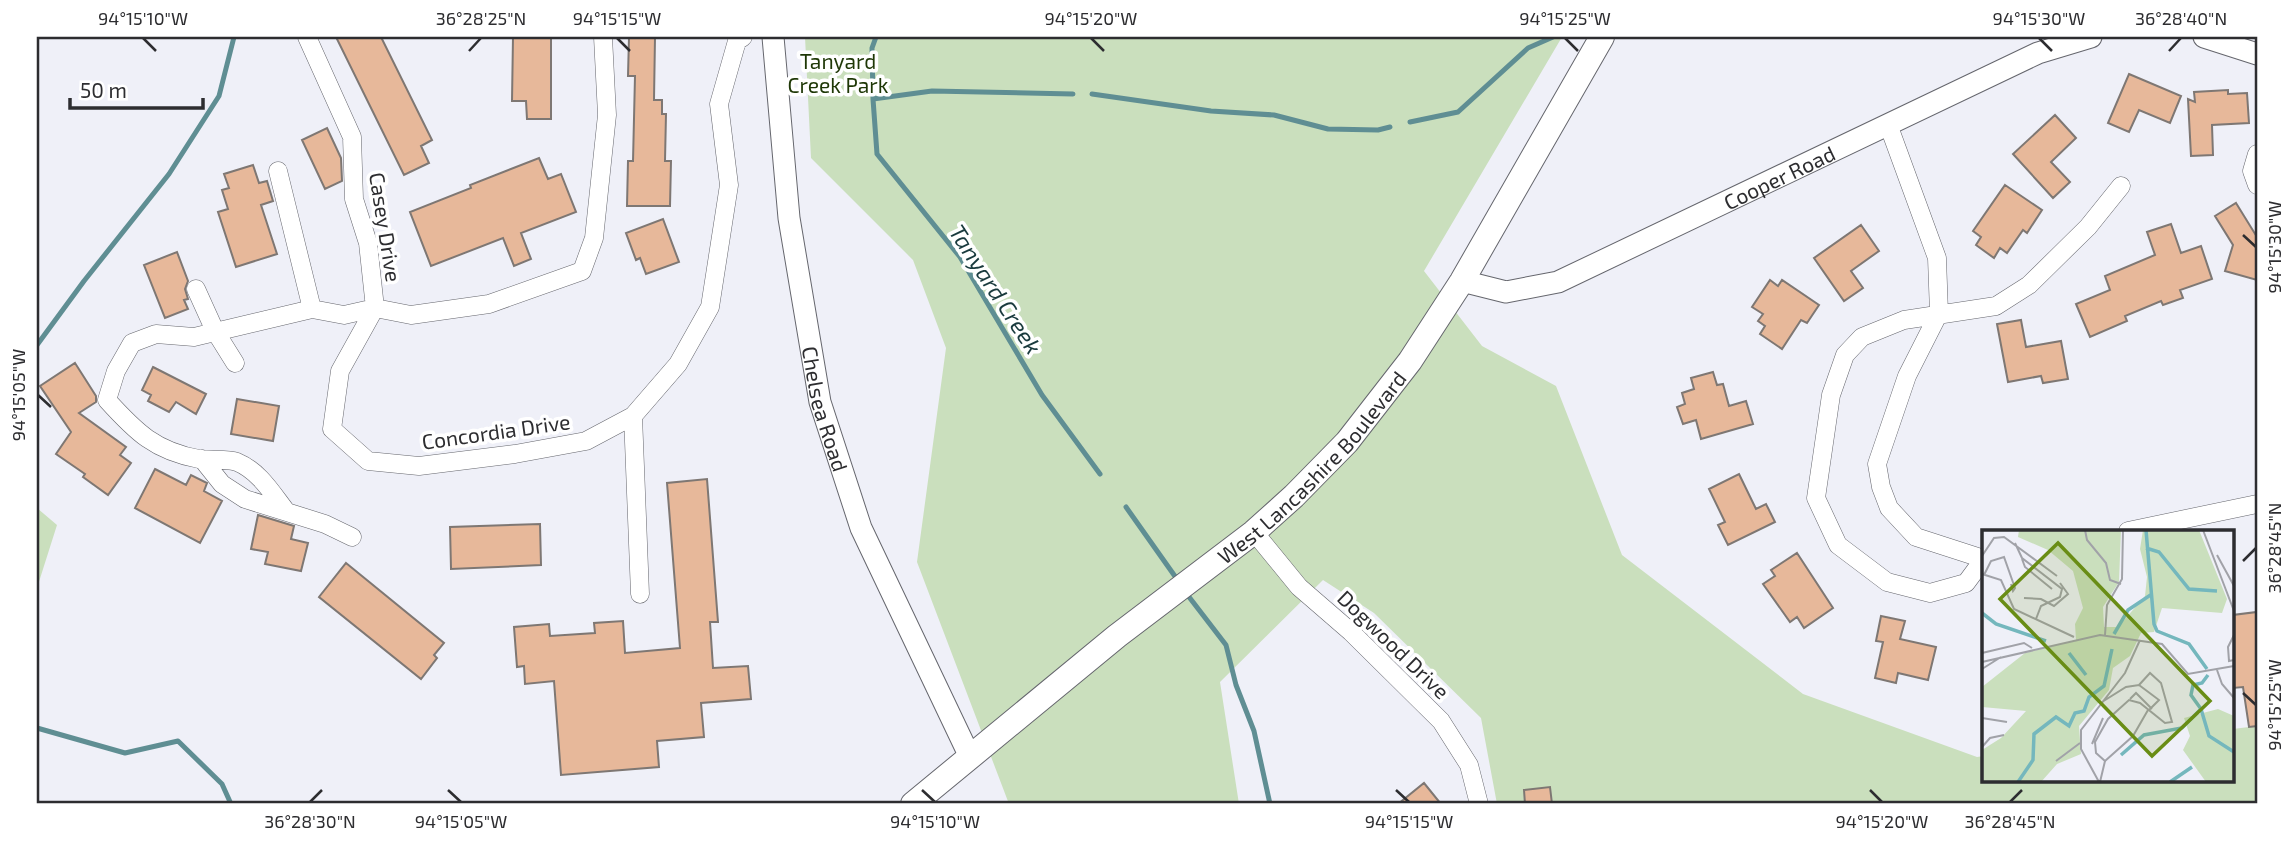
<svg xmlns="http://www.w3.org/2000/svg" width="2294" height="841" font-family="'Exo 2',sans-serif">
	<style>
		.green { fill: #cadfbd }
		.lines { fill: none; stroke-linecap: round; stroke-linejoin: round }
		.stream { stroke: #5f8e93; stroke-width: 5 }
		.building { fill: #e7b89a; stroke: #7e7773; stroke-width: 2 }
		.minor-casing { stroke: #65666d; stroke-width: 19 }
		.tertiary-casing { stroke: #65666d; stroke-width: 23 }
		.secondary-casing { stroke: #65666d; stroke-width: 26 }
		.minor { stroke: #fff; stroke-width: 18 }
		.tertiary { stroke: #fff; stroke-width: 21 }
		.secondary { stroke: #fff; stroke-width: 24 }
		.ticks { fill: none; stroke: #2d2d30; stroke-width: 2.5 }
		.labels { text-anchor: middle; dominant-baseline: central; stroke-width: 7; stroke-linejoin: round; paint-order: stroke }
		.park-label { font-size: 21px; fill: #1e3706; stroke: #fff }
		.street-label { font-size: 21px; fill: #2d2d30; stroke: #fff }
		.water-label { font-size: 23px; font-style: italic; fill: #193a3d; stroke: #fff }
		.inset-river { fill: none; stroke: #74b7bd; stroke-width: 3.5 }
		.inset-road { fill: none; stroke: #a1a2a8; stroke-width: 2 }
		.view { fill: #698d15; fill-opacity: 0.15; stroke: #698d15; stroke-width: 3.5 }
		.inset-edge { fill: none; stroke: #2d2d30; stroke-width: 3.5 }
		.neatline { fill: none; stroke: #2d2d30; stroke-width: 2.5 }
		.ticks-label { font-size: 18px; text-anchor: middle; fill: #2d2d30 }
	</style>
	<rect width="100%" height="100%" fill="#eff0f8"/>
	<path class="green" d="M805 37H1562L1424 271 1482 346 1556 386 1622 555 1803 694 1977 757 1984 756V780H2233V729L2257 726V804H1497L1481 718 1374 613 1323 580 1220 682 1239 804H1009L917 562 946 348 913 260 811 158Z
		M37 508 57 525 37 588Z"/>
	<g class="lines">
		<path class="stream" d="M876 37 872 48 873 99 877 154 960 257 1042 395 1100 474
			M1092 94 1211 111 1274 115 1328 129 1378 130 1390 127
			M873 99 932 91 1073 94
			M1410 122 1458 112 1528 48 1553 37
			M37 345 84 281 169 174 219 96 234 37
			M1126 507 1179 582
			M1186 593 1226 645 1236 685 1254 731 1270 804
			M37 728 125 753 178 741 222 784 231 804"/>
	</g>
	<path class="building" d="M336 37H381L432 140 421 146 429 163 404 175Z
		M513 37H551V119H527L526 101H512Z
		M629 37H655L654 100H662V114H666L665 161H671L670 206H627L628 161H633L635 76H628Z
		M2129 74 2181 96 2170 123 2139 110 2129 132 2108 123Z
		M2228 90V94L2247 93 2249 123 2212 125 2213 155 2191 156 2188 99 2195 102 2194 92Z
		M2055 115 2076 138 2051 162 2070 182 2053 198 2013 154Z
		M327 128 341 158 342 181 325 189 302 140Z
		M539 158 548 179 561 174 576 212 521 233 531 259 514 266 503 238 431 266 410 212 471 188 470 185Z
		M253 165 259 183 267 181 273 201 261 205 277 254 236 267 218 212 228 209 222 190 229 188 224 174Z
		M2005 185 2042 210 2027 233 2023 230 2007 253 2000 248 1994 258 1976 245 1981 237 1973 231Z
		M2236 203 2257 237V280L2225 271 2233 245 2215 216Z
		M663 219 679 262 646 274 640 258 636 260 626 233Z
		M2171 224 2181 253 2201 246 2212 279 2180 290 2183 298 2163 305 2161 301 2125 316 2127 321 2090 337 2076 304 2110 290 2105 276 2155 255 2147 232Z
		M1861 225 1879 251 1851 271 1863 288 1844 301 1814 258Z
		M177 252 188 281 185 289 188 299 184 300 188 309 165 318 144 265Z
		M1770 280 1778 286 1782 280 1819 305 1807 323 1801 320 1782 349 1760 334 1765 326 1758 321 1763 314 1752 307Z
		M2021 320 2026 347 2061 341 2068 379 2043 383 2041 376 2008 382 1997 324Z
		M75 363 96 396V402L79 413 126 447 120 455 131 463 108 495 83 477 85 474 56 454 71 432 40 386Z
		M153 367 206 394 196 414 176 402 169 412 148 401 151 395 142 390Z
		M1713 372 1717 385 1723 384 1729 406 1746 401 1753 424 1701 439 1696 420 1683 424 1677 407 1685 404 1682 393 1694 389 1691 378Z
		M237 399 279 406 273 441 231 434Z
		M155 469 186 485 191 475 207 483 204 491 222 501 200 543 135 508Z
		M1739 474 1756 509 1766 504 1775 522 1728 545 1718 525 1725 522 1709 489Z
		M707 479 718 622H710L713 668 748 666 751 699 701 703 704 737 657 741 659 767 561 775 554 681 525 684 524 666 517 667 514 627 549 624 550 636 595 633 594 623 623 621 625 653 680 648 667 483Z
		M258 515 294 526 291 539 308 543 301 571 265 564 268 552 251 549Z
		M540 524 541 565 451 569 450 527Z
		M1797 553 1833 608 1804 628 1797 617 1790 622 1763 584 1775 576 1771 570Z
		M346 563 444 643 434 655 437 658 421 679 319 597Z
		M2257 612V726L2249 727 2243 687 2233 688V615Z
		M1881 616 1905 621 1900 639 1936 647 1928 680 1898 673 1896 683 1875 678 1883 642 1876 641Z
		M1424 783 1441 804H1398Z
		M1550 787 1552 804H1525L1524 790Z"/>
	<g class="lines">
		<g class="minor-casing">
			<path id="minor" d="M307 37 352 137 354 199 368 243 375 308
				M1888 124 1937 258 1939 313 1907 376 1877 464 1881 487 1889 508 1916 537 1984 559
				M2257 154 2252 171 2257 185
				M278 171 312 309
				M196 289 215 331 235 363
				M375 308 340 371 332 429 368 461 419 466 515 454 586 441 633 416 678 364 710 307 729 185 719 104 737 41 743 37
				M633 416 640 594
				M202 459 222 484 245 499 325 524 352 537
				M286 511C272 493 259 471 237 462 226 458 211 461 199 459 155 451 136 432 107 400L116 371 132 343 156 334 194 337 312 309 344 315 375 308 411 315 489 304 582 271 594 238 607 115 603 37
				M2128 531 2257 504
				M1254 532 1299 587 1351 632 1441 721 1469 765 1479 804
				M1983 560 1966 583 1930 593 1887 582 1838 545 1816 498 1831 395 1845 355 1862 337 1904 320 1996 306 2029 285 2088 227 2121 186"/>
		</g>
		<g class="tertiary-casing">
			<g id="tertiary">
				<path id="s1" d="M773 37 789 218 820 402 861 528 970 757"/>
				<path d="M2204 37 2257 54"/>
				<path id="s2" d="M1462 281 1506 292 1558 282 2038 53 2091 37"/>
			</g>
		</g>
		<g class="secondary-casing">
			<g id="secondary">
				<path id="s3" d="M913 804 1117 636 1254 532 1294 496 1347 442 1410 361 1462 281 1602 37"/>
			</g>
		</g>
		<use href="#minor" class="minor"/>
		<use href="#tertiary" class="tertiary"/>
		<use href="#secondary" class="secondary"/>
	</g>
	<path class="ticks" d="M143 38 156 51M617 38 630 51M1091 38 1104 51M1565 38 1578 51M2039 38 2052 51M469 51 481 38M2169 51 2181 38M2243 235 2256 247M38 395 51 407M2243 561 2256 548M2243 693 2256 705M448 790 461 802M922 790 935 802M1396 790 1409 802M1870 790 1882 802M310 802 322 790M2010 802 2022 790"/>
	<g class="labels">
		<g class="park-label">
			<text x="838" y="60">Tanyard<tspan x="838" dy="24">Creek Park</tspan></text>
		</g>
		<g class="street-label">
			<text stroke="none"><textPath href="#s2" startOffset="343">Cooper Road</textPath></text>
			<text transform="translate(386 227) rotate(81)">Casey Drive</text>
			<text stroke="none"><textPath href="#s1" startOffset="376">Chelsea Road</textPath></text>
			<text transform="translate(496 431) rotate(-8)">Concordia Drive</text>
			<text stroke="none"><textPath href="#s3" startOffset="523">West Lancashire Boulevard</textPath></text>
			<text transform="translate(1394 644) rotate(44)">Dogwood Drive</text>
		</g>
		<g class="water-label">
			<text transform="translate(996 289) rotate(57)">Tanyard Creek</text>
		</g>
	</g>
	<g transform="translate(1982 530)">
		<rect width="252" height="252" fill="#eff0f8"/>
		<path d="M37 0H139L137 52 121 77 122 97H136L163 66 165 47 158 19 161 0H217L245 69 240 83 180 78 172 102 159 103 148 126 131 138 127 160 97 196 99 224 75 234 59 252H0V220L19 208 44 181 0 177V157L43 123 94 110 93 94 101 78 91 41 66 20 36 7ZM236 179 252 186V252H224L201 220 208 206 202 188Z" fill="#cadfbd"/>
		<path class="inset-river" d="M164 0 172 94 175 101 207 114 225 139M164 18 177 22 207 59 235 61M0 83 14 94 64 111M132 104 146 80 170 64M87 123 104 145M226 145 220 153 211 155 209 165 219 179 227 206 252 222M139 225 162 205 200 198 219 179M36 252 51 230 52 204 74 187 87 196 93 183 102 181 107 167 122 156 130 119M188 252 210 237"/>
		<path class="inset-road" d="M103 0 105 10 124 33 128 50 139 54M221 0 252 81M33 13 40 28 80 59 78 67 59 76 54 89M235 25 252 56M0 26 12 8 22 7 75 46M40 29 43 37 70 59M0 44 19 50 32 79 92 107M2 45 9 31 22 27 33 58 31 61 29 54M42 68 59 69 72 76 86 64 78 53M123 105 125 75 140 49 141 0M252 105 246 117 247 131 252 130M0 123 42 113 50 118M0 132 118 105 180 114 206 144 252 136M0 139 19 127M235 140 240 154 252 168M148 169 154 163 170 179M120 172 144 157 157 155 177 170 167 180M0 188 25 192M110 214 121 188M0 217 8 208 22 205M74 231 98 213M123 231 114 223 113 212 126 189 147 170 158 173 183 193 190 192 179 153 168 143 157 155M123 231 151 206 166 180M117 252 99 219V200L143 143 158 110M118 252 123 231"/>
		<path class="view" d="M76 13 228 171 170 226 18 69Z"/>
		<rect width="252" height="252" class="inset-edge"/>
	</g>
	<rect width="2294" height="841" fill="none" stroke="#ffffff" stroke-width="77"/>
	<path d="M70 98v10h133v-10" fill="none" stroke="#2d2d30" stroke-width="3.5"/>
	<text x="80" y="98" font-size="21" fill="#2d2d30" stroke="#ffffff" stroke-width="5" paint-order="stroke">50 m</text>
	<rect x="38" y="38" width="2218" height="764" class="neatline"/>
	<g class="ticks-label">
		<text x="143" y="25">94°15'10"W</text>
		<text x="481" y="25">36°28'25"N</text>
		<text x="617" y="25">94°15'15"W</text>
		<text x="1091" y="25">94°15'20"W</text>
		<text x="1565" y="25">94°15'25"W</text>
		<text x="2039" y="25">94°15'30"W</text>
		<text x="2181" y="25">36°28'40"N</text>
		<text transform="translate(2275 247) rotate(-90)" y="6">94°15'30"W</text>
		<text transform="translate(19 395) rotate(-90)" y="6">94°15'05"W</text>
		<text transform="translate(2275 548) rotate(-90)" y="6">36°28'45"N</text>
		<text transform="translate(2275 705) rotate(-90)" y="6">94°15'25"W</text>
		<text x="310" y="828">36°28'30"N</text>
		<text x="461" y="828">94°15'05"W</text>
		<text x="935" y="828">94°15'10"W</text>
		<text x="1409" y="828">94°15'15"W</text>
		<text x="1882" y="828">94°15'20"W</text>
		<text x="2010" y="828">36°28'45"N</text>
	</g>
</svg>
